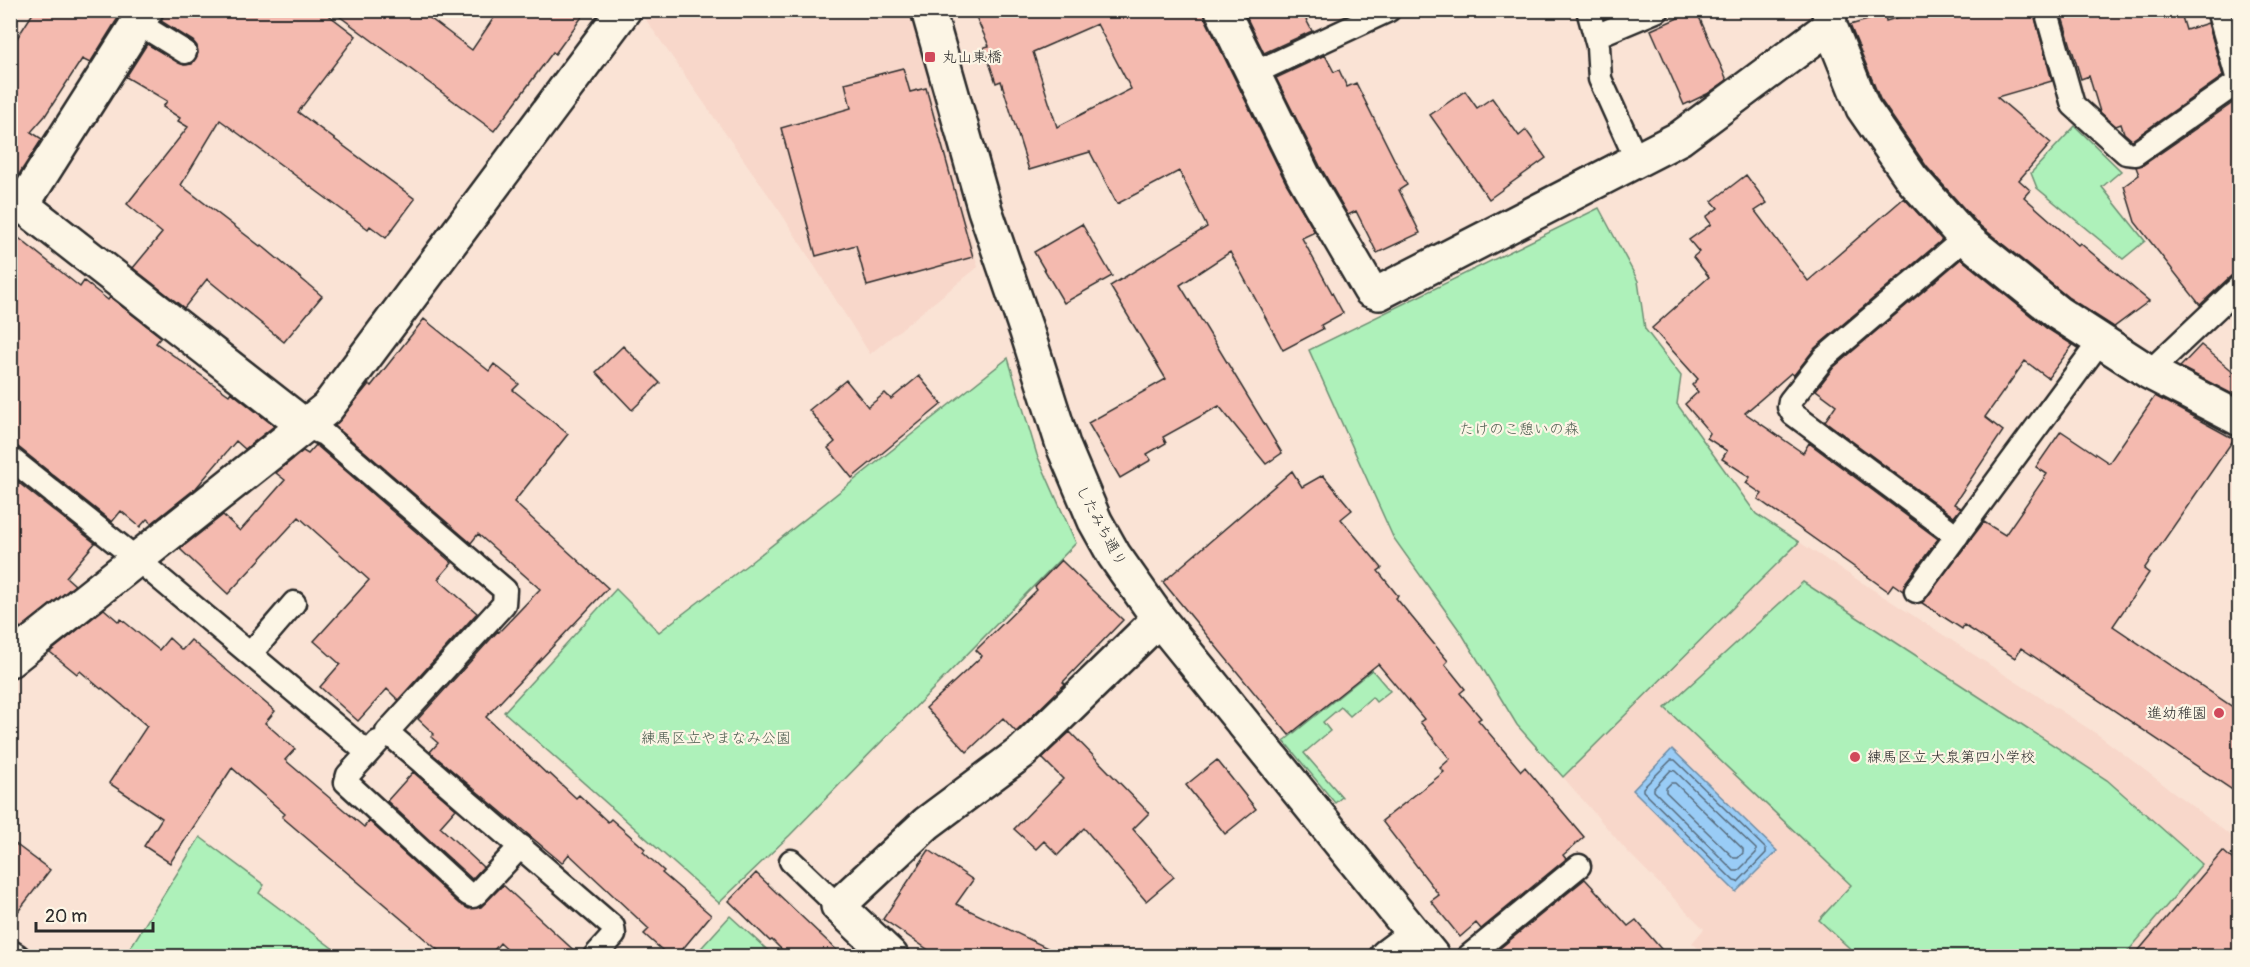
<svg xmlns="http://www.w3.org/2000/svg" width="2250" height="967" font-family="Pangolin,'Klee One',sans-serif">
	<style>
		.built { fill: #f8d7ca }
		.green { fill: #aef1ba; stroke: #6c8e72; stroke-width: 1.5 }
		.water { fill: #99ccf6; stroke: #6d8ca5; stroke-width: 1.5 }
		.lines { fill: none; stroke-linecap: round; stroke-linejoin: round }
		.shore { stroke: #576b7c; stroke-width: 1.5 }
		.building { fill: #f4baaf; stroke: #2b2b2b; stroke-width: 1.5; fill-rule: evenodd }
		.lane-casing { stroke: #2b2b2b; stroke-width: 27 }
		.street-casing { stroke: #2b2b2b; stroke-width: 38 }
		.secondary-casing { stroke: #2b2b2b; stroke-width: 38 }
		.lane { stroke: #fcf5e5; stroke-width: 22 }
		.street { stroke: #fcf5e5; stroke-width: 33 }
		.secondary { stroke: #fcf5e5; stroke-width: 33 }
		.poi-dot { fill: #d1495b; stroke: #fcf5e5; stroke-width: 2 }
		.labels { text-anchor: middle; dominant-baseline: central; stroke-width: 4.5; stroke-linejoin: round; paint-order: stroke }
		.poi-label { font-size: 15px; fill: #2b2b2b; stroke: #fcf5e5; text-anchor: start }
		.park-label { font-size: 15px; fill: #4c5c4f; stroke: #fcf5e5 }
		.street-label { font-size: 15px; fill: #2b2b2b; stroke: #fcf5e5 }
	</style>
	<rect width="100%" height="100%" fill="#fae3d5"/>
	<filter id="ink" filterUnits="userSpaceOnUse"><feTurbulence type="fractalNoise" baseFrequency=".0167" numOctaves="2"/><feDisplacementMap in="SourceGraphic" scale="12" xChannelSelector="R" yChannelSelector="G"/><feConvolveMatrix kernelMatrix="1 2 1 2 8 2 1 2 1" color-interpolation-filters="sRGB"/></filter>
	<g filter="url(#ink)">
		<path class="built" d="M649 10 908 11 931 77 978 267 870 354 781 213 644 17Z
			M1799 542 2100 736 2239 842V956H1707L1692 943 1704 929 1627 851 1563 777Z"/>
		<path class="green" d="M2075 126 2121 171 2102 187 2145 241 2123 259 2037 188 2031 173Z
			M1599 208 1638 281 1645 329 1681 376 1677 404 1756 514 1799 542 1563 777 1517 725 1462 634 1393 537 1309 350Z
			M1008 358 1037 455 1076 543 790 835 719 903 504 712 616 589 659 632 751 562Z
			M1803 582 2107 780 2202 864 2124 956H1858L1819 920 1851 885 1665 708Z
			M1372 670 1390 691 1376 702 1372 697 1350 716 1341 707 1323 722 1330 731 1304 753 1342 797 1335 803 1284 741Z
			M200 837 264 885 259 893 343 956H125Z
			M730 916 774 956H694Z"/>
		<path class="water" d="M1672 749 1777 851 1736 892 1633 790Z"/>
		<g class="lines">
			<path class="shore" d="M1671 760H1675L1766 849V853L1738 882 1734 881 1643 791V788Z
				M1671 770 1675 771 1756 849V853L1738 871H1734L1654 791V788Z
				M1671 783H1675L1743 849V853L1738 858H1734L1666 792V788Z"/>
		</g>
		<path class="building" d="M35 10H123L90 63 82 59 45 116 31 132 42 139 10 188V49Z
			M165 10H322L356 36 298 112 415 199 386 238 370 226 368 229 220 120 181 185 260 246 261 245 322 296 284 342 207 279 184 308 133 268 162 233 127 204 188 127 178 121 180 118 163 107 167 101 126 77 147 44 184 65 192 64 198 53 197 46 193 41 161 21Z
			M331 10H419L472 50 499 10H587L555 54 553 52 494 131Z
			M973 10H1204L1205 18 1286 183 1315 232 1302 238 1343 313 1321 325 1323 329 1283 350 1230 252 1180 285 1282 453 1266 464 1219 406 1163 437 1166 443 1147 454 1151 460 1120 478 1088 423 1166 379 1110 286 1207 227 1179 171 1117 204 1090 152 1029 170 1001 81 996 83 984 47 989 46ZM1097 24 1131 89 1057 127 1033 52Z
			M1243 10H1301L1312 31 1264 53Z
			M1696 10 1727 80 1707 94 1684 105 1651 30Z
			M1923 10H2033L2052 81 1997 97 2051 143 2019 180 2030 190 2024 197 2078 245 2080 243 2149 301 2114 327 2069 298 1978 224 1927 167 1880 99 1850 25 1885 15 1886 21Z
			M2060 10H2180L2186 30 2208 23 2223 76 2132 140 2124 133 2121 124 2116 126 2100 112 2089 76 2081 79Z
			M2240 12V36L2233 14Z
			M1325 55 1334 72 1339 70 1347 87 1356 83 1407 185 1399 190 1420 233 1377 253 1356 211 1348 215 1320 166 1276 78Z
			M903 68 910 92 926 88 973 257 867 286 856 245 816 256 781 128 851 108 845 83Z
			M1465 91 1477 108 1492 98 1519 136 1526 130 1546 158 1489 199 1430 115Z
			M2240 98V273L2231 276 2200 305 2135 222 2124 186 2139 175 2136 167 2143 165Z
			M1746 175 1767 203 1755 211 1808 281 1904 198 1942 240 1815 348 1794 375 1791 373 1745 413 1803 453 1809 443 1938 539 1905 583 1903 591 1893 584 1888 591 1758 499 1762 494 1746 483 1750 477 1722 459 1727 451 1707 438 1710 433 1685 404 1698 392 1692 385 1698 379 1652 328 1709 277 1693 257 1699 252 1689 240 1711 224 1706 217 1718 208 1712 201Z
			M1082 224 1112 276 1064 303 1034 252Z
			M10 231 80 287 84 281 108 300 110 297 161 337 156 343 229 395 231 392 274 426 245 449 236 441 196 488 152 523 147 519 140 527 121 511 112 522 18 447 10 445Z
			M1961 259 2046 328 2073 345 2048 378 2025 361 1985 417 2003 431 1954 504 1961 508 1954 517 1825 421 1836 405 1816 390 1834 367Z
			M424 319 489 371 494 364 519 384 513 390 568 434 514 502 608 588 486 717 548 775 550 774 576 798 579 795 608 822 611 819 645 849 643 852 664 871 662 873 711 915 676 957H670L644 934 649 929 569 854 562 863 430 752 438 743 431 737 434 734 418 719 498 631 499 632 540 589 478 534 471 543 335 426 369 384 371 386Z
			M2201 345 2240 377V398L2180 367Z
			M623 346 660 383 632 410 596 372Z
			M919 376 942 404 852 478 828 448 835 442 809 410 846 380 868 407 885 393 891 399Z
			M2155 396 2234 439 2144 569 2149 573 2113 626 2240 712V795L2021 648 2015 658 1964 625 1962 629 1922 603 1984 522 2005 535 2047 474 2036 467 2061 431 2109 463Z
			M316 445 452 563 438 579 477 613 398 700 387 689 358 721 320 687 340 664 314 641 369 580 299 517 228 594 180 549 223 515 240 531 285 480 276 473 303 451 308 454Z
			M1292 471 1302 487 1323 475 1352 510 1341 519 1382 568 1378 571 1398 596 1396 598 1448 661 1445 664 1465 689 1460 693 1481 718 1478 720 1521 771 1525 767 1584 837 1563 855 1566 859 1481 929 1476 923 1460 937 1431 901 1439 895 1382 821 1444 772 1440 768 1450 759 1420 722 1424 719 1378 664 1289 735 1163 582Z
			M10 476 95 543 66 577 75 585 21 628 10 619Z
			M1061 560 1123 620 1063 682 1065 684 1016 732 1003 718 967 752 926 708 982 656 976 650 1037 590 1035 587Z
			M104 609 119 622 121 619 159 650 169 638 182 650 191 640 275 711 265 723 295 749 285 760 364 827 369 821 459 904 469 909 481 907 503 885 581 957H515L500 943 488 957H446L282 817 285 814 232 768 170 863 144 846 162 818 109 783 147 726 102 688 101 689 80 671 77 674 50 652Z
			M1070 732 1149 813 1133 829 1174 877 1146 901 1084 828 1058 855 1044 841 1036 849 1014 829 1063 779 1042 758Z
			M1217 760 1256 809 1225 834 1186 785Z
			M413 772 456 809 440 827 483 867 472 879 387 801Z
			M10 840 50 870 10 922Z
			M929 850 973 880 956 904 1066 957H939L883 919Z
			M2223 851 2240 866V957H2133Z
			M756 873 844 957H789L772 940 770 941 729 901Z
			M1585 879 1628 926 1636 920 1668 957H1506L1499 949Z"/>
		<g class="lines">
			<g class="lane-casing">
				<path id="lane" d="M1588 10 1598 46 1600 79 1637 161
					M2046 10 2073 105 2126 153 2135 154 2234 85 2238 80 2218 10
					M138 23 185 52
					M1596 36 1658 10
					M1252 74 1389 10
					M2149 372 2240 286
					M305 426 324 434 505 590 504 604 387 732 613 927 614 935 595 956
					M10 458 138 560 368 753
					M1957 536 1793 414 1789 407 1790 401 1824 358 1965 238
					M1916 591 2101 340
					M250 654 294 603
					M378 742 348 775 346 782 468 894 473 896 477 893 521 846
					M791 861 838 906
					M10 951 18 956
					M1469 956 1579 866"/>
			</g>
			<g class="street-casing">
				<path id="street" d="M146 10 22 205 305 426
					M1222 10 1303 175 1370 290 1379 293 1680 138 1830 26
					M1829 10 1830 26 1863 108 1912 179 1965 238 2058 313 2149 372 2240 419
					M10 660 327 408 624 10
					M891 956 838 906 927 823 1022 752 1159 619
					M1387 956 1415 935"/>
			</g>
			<g class="secondary-casing">
				<path id="secondary" d="M928 10 985 210 1027 332 1064 448 1095 521 1114 555 1159 619 1432 956"/>
			</g>
			<use href="#lane" class="lane"/>
			<use href="#street" class="street"/>
			<use href="#secondary" class="secondary"/>
		</g>
	</g>
	<g class="poi-dot">
		<rect x="924" y="51" width="12" height="12" rx="3"/>
		<circle cx="2219" cy="713" r="6"/>
		<circle cx="1855" cy="757" r="6"/>
	</g>
	<g class="labels">
		<g class="poi-label">
			<text x="942" y="57">丸山東橋</text>
			<text x="2207" y="713" text-anchor="end">進幼稚園</text>
			<text x="1867" y="757">練馬区立 大泉第四小学校</text>
		</g>
		<g class="park-label">
			<text x="1519" y="429">たけのこ憩いの森</text>
			<text x="716" y="738">練馬区立やまなみ公園</text>
		</g>
		<g class="street-label">
			<text transform="translate(1101 526) rotate(62)">したみち通り</text>
		</g>
	</g>
	<rect width="2250" height="967" fill="none" stroke="#fcf5e5" stroke-width="36"/>
	<rect x="18" y="18" width="2214" height="931" fill="none" stroke="#2b2b2b" stroke-width="2" filter="url(#ink)"/>
	<path d="M36 922v9h117v-9" fill="none" stroke="#2b2b2b" stroke-width="3"/>
	<text x="45" y="922" font-size="18" fill="#2b2b2b" stroke="#fcf5e5" stroke-width="4.5" paint-order="stroke">20 m</text>
</svg>
